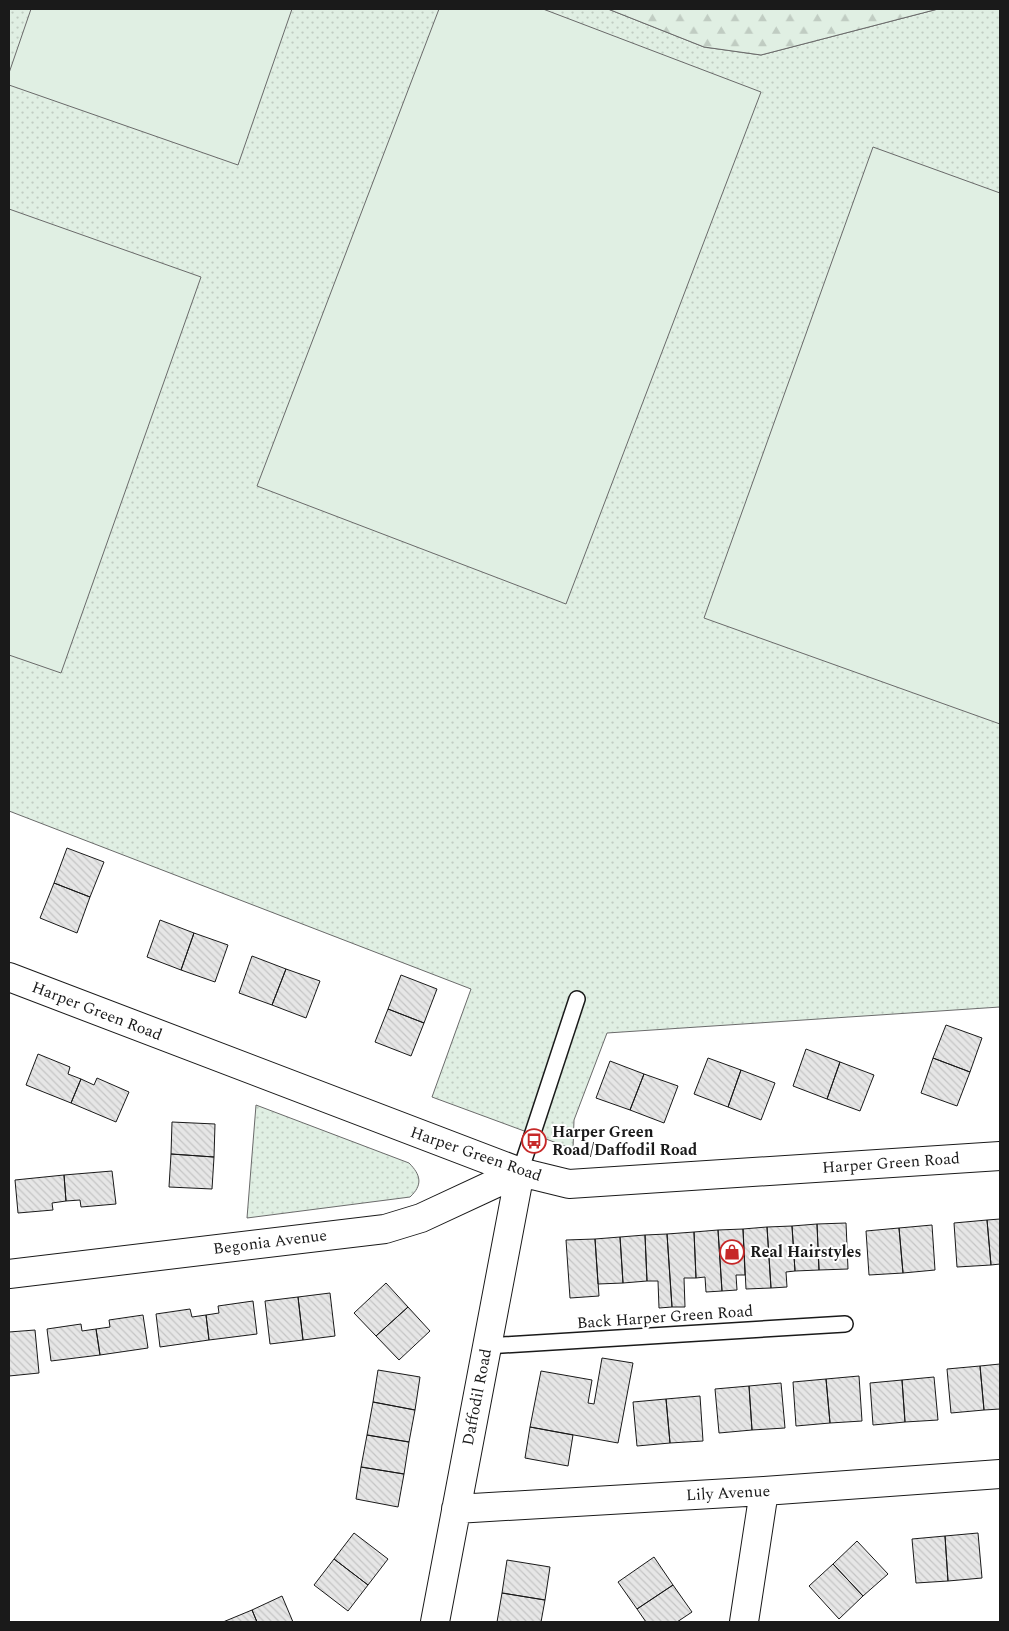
<svg xmlns="http://www.w3.org/2000/svg" width="1009" height="1631" font-family="Spectral,serif">
	<style>
		.green { fill: url(#green-dots); stroke: #6a6a6a }
		.forest { fill: url(#forest-firs); stroke: #6a6a6a }
		.pitch { fill: #e0efe3; stroke: #6a6a6a }
		.building { fill: url(#building-back-hatch); stroke: #1a1a1a }
		.lines { fill: none; stroke-linecap: round; stroke-linejoin: round }
		.service-casing { stroke: #1a1a1a; stroke-width: 18 }
		.minor-casing { stroke: #1a1a1a; stroke-width: 30 }
		.service { stroke: #fff; stroke-width: 15 }
		.minor { stroke: #fff; stroke-width: 28 }
		.labels { text-anchor: middle; dominant-baseline: central; stroke-width: 4; stroke-linejoin: round; paint-order: stroke }
		.street-label { font-size: 16px; fill: #1a1a1a; stroke: #fff }
		.poi-label { font-size: 16px; font-weight: bold; fill: #1a1a1a; stroke: #fff; text-anchor: start }
	</style>
	<defs>
		<pattern id="green-dots" width="8" height="8" patternUnits="userSpaceOnUse" patternTransform="scale(1.25)"><rect width="8" height="8" fill="#e0efe3"/><path d="M2 2h.1M6 6h.1" fill="none" stroke="#c0ccc2" stroke-width="1.8" stroke-linecap="round"/></pattern>
		<pattern id="forest-firs" width="22" height="20" patternUnits="userSpaceOnUse" patternTransform="scale(1.25)"><rect width="22" height="20" fill="#e0efe3"/><path d="M5 1l3.5 6h-7zM16 11l3.5 6h-7z" fill="#c0ccc2"/></pattern>
		<pattern id="building-back-hatch" width="6" height="6" patternUnits="userSpaceOnUse" patternTransform="scale(1.25)"><rect width="6" height="6" fill="#e6e6e6"/><path d="M-1 5l2 2M0 0l6 6M5-1l2 2" fill="none" stroke="#c5c5c5"/></pattern>
	</defs>
	<rect width="100%" height="100%" fill="#fff"/>
	<path class="green" d="M9 9H608L704 47 761 55 938 9H1000V1007L607 1033 574 1120 573 1149 432 1097 471 989 9 811Z
		M256 1105 409 1163C421 1175 423 1185 410 1197L247 1218Z"/>
	<path class="forest" d="M608 9H938L761 55 704 47Z"/>
	<path class="pitch" d="M31 9H292L238 165 9 85V73Z
		M439 9H543L761 92 566 604 257 486Z
		M873 147 1000 193V724L704 618Z
		M9 209 201 277 61 673 9 655Z"/>
	<path class="building" d="M67 848 104 862 90 897 54 883Z
		M54 883 90 897 77 933 40 918Z
		M160 920 194 933 181 970 147 957Z
		M194 933 228 945 215 982 181 970Z
		M252 956 286 969 272 1005 239 993Z
		M286 969 320 981 306 1018 272 1005Z
		M401 975 437 989 424 1023 388 1009Z
		M388 1009 424 1023 411 1056 375 1042Z
		M946 1025 982 1038 970 1072 933 1058Z
		M806 1049 840 1062 827 1099 793 1086Z
		M38 1054 70 1067 68 1074 81 1079 71 1103 26 1085Z
		M708 1058 741 1070 728 1107 694 1094Z
		M933 1058 970 1072 957 1106 921 1093Z
		M610 1061 644 1074 630 1110 596 1098Z
		M840 1062 874 1075 860 1111 827 1099Z
		M741 1070 775 1083 761 1120 728 1107Z
		M644 1074 678 1086 664 1123 630 1110Z
		M97 1078 129 1092 116 1122 71 1103 81 1079 94 1085Z
		M172 1122 215 1124 214 1157 171 1154Z
		M171 1154 214 1157 212 1189 169 1187Z
		M112 1171 116 1204 81 1207 80 1200 66 1201 64 1175Z
		M64 1175 66 1201 52 1203 53 1210 18 1213 15 1180Z
		M1000 1219V1264L991 1265 987 1220Z
		M987 1220 991 1265 957 1267 954 1223Z
		M846 1223 848 1269 819 1270 817 1224Z
		M817 1224 819 1270 795 1271 792 1226Z
		M932 1225 935 1270 903 1273 899 1228Z
		M792 1226 795 1271 786 1272 787 1287 771 1288 767 1227Z
		M767 1227 771 1288 746 1289 743 1229Z
		M899 1228 903 1273 869 1275 866 1231Z
		M743 1229 745 1275H736L737 1290 722 1291 718 1230Z
		M718 1230 722 1291 706 1292 705 1277 696 1278 694 1232Z
		M694 1232 696 1278H684L685 1307H672L667 1234Z
		M667 1234 672 1307 659 1308 658 1281H647L645 1235Z
		M645 1235 647 1281 623 1283 620 1237Z
		M620 1237 623 1283 598 1284 595 1239Z
		M595 1239 599 1296 570 1298 566 1240Z
		M386 1283 408 1307 376 1336 354 1313Z
		M330 1293 335 1336 303 1340 298 1297Z
		M298 1297 303 1340 270 1344 265 1301Z
		M253 1301 257 1334 209 1340 206 1315 219 1313 218 1306Z
		M408 1307 430 1331 399 1360 376 1336Z
		M190 1309 192 1317 206 1315 209 1340 160 1347 156 1314Z
		M143 1315 148 1348 100 1355 96 1329 110 1327 109 1320Z
		M81 1324 82 1331 96 1329 100 1355 51 1361 47 1329Z
		M35 1330 39 1373 9 1376V1332Z
		M602 1358 633 1363 618 1443 530 1427 541 1371 592 1380 588 1403 594 1404Z
		M1000 1364V1409L984 1410 980 1366Z
		M980 1366 984 1410 951 1413 947 1369Z
		M378 1370 420 1377 415 1410 373 1402Z
		M859 1376 862 1421 830 1423 826 1379Z
		M934 1377 938 1420 905 1422 902 1380Z
		M826 1379 830 1423 796 1426 793 1382Z
		M902 1380 905 1422 873 1425 870 1383Z
		M781 1383 785 1428 752 1430 749 1386Z
		M749 1386 752 1430 719 1433 715 1389Z
		M700 1396 703 1441 670 1443 666 1399Z
		M666 1399 670 1443 637 1446 633 1402Z
		M373 1402 415 1410 409 1442 367 1435Z
		M530 1427 573 1435 568 1466 525 1458Z
		M367 1435 409 1442 404 1474 361 1467Z
		M361 1467 404 1474 398 1507 356 1499Z
		M354 1533 388 1559 368 1585 334 1559Z
		M978 1533 982 1578 948 1581 945 1536Z
		M945 1536 948 1581 916 1583 912 1539Z
		M857 1541 888 1574 863 1596 833 1564Z
		M654 1557 673 1585 637 1609 618 1582Z
		M334 1559 368 1585 348 1611 314 1585Z
		M507 1560 550 1567 545 1600 502 1593Z
		M833 1564 863 1596 839 1619 809 1586Z
		M673 1585 692 1612 677 1622H646L637 1609Z
		M502 1593 545 1600 541 1622H497Z
		M282 1596 293 1622H257L252 1610Z
		M252 1610 257 1622H223Z"/>
	<g class="lines">
		<g class="service-casing">
			<path id="service" d="M520 1172 577 999
				M487 1346 845 1324"/>
		</g>
		<g class="minor-casing">
			<path id="minor" d="M9 977 520 1172 569 1184 1000 1156
				M9 1274 385 1229 421 1218 520 1172
				M456 1509 764 1491 1000 1474
				M435 1622 520 1172
				M744 1622 764 1491"/>
		</g>
		<use href="#service" class="service"/>
		<use href="#minor" class="minor"/>
	</g>
	<defs>
		<g id="bus-ring" transform="scale(1.25)"><circle r="9.5" fill="#fff" stroke="#c62828" stroke-width="1.5"/><path d="M-5-6H5V4H4V6H2V4H-2V6H-4V4H-5ZM-3.5-4V0h7V-4ZM-3.5 1.2v1.5H-2V1.2ZM2 1.2v1.5H3.5V1.2Z" fill="#c62828"/></g>
		<g id="shop-ring" transform="scale(1.25)"><circle r="9.5" fill="#fff" stroke="#c62828" stroke-width="1.5"/><path d="M-5-2.5h2.3a2.7 3.5 0 0 1 5.4 0H5L5.5 6h-11ZM-1.5-2.5h3a1.5 2.3 0 0 0-3 0Z" fill="#c62828"/></g>
	</defs>
	<g fill-rule="evenodd">
		<use href="#bus-ring" x="534" y="1141"/>
		<use href="#shop-ring" x="732" y="1252"/>
	</g>
	<g class="labels">
		<g class="street-label">
			<text transform="translate(97 1011) rotate(21)">Harper Green Road</text>
			<text transform="translate(476 1154) rotate(19)">Harper Green Road</text>
			<text transform="translate(891 1163) rotate(-4)">Harper Green Road</text>
			<text transform="translate(270 1242) rotate(-7)">Begonia Avenue</text>
			<text transform="translate(665 1317) rotate(-4)">Back Harper Green Road</text>
			<text transform="translate(477 1397) rotate(-79)">Daffodil Road</text>
			<text transform="translate(728 1493) rotate(-3)">Lily Avenue</text>
		</g>
		<g class="poi-label">
			<text x="552" y="1132">Harper Green<tspan x="552" dy="18">Road/Daffodil Road</tspan></text>
			<text x="750" y="1252">Real Hairstyles</text>
		</g>
	</g>
	<rect width="1009" height="1631" fill="none" stroke="#1a1a1a" stroke-width="20"/>
</svg>
